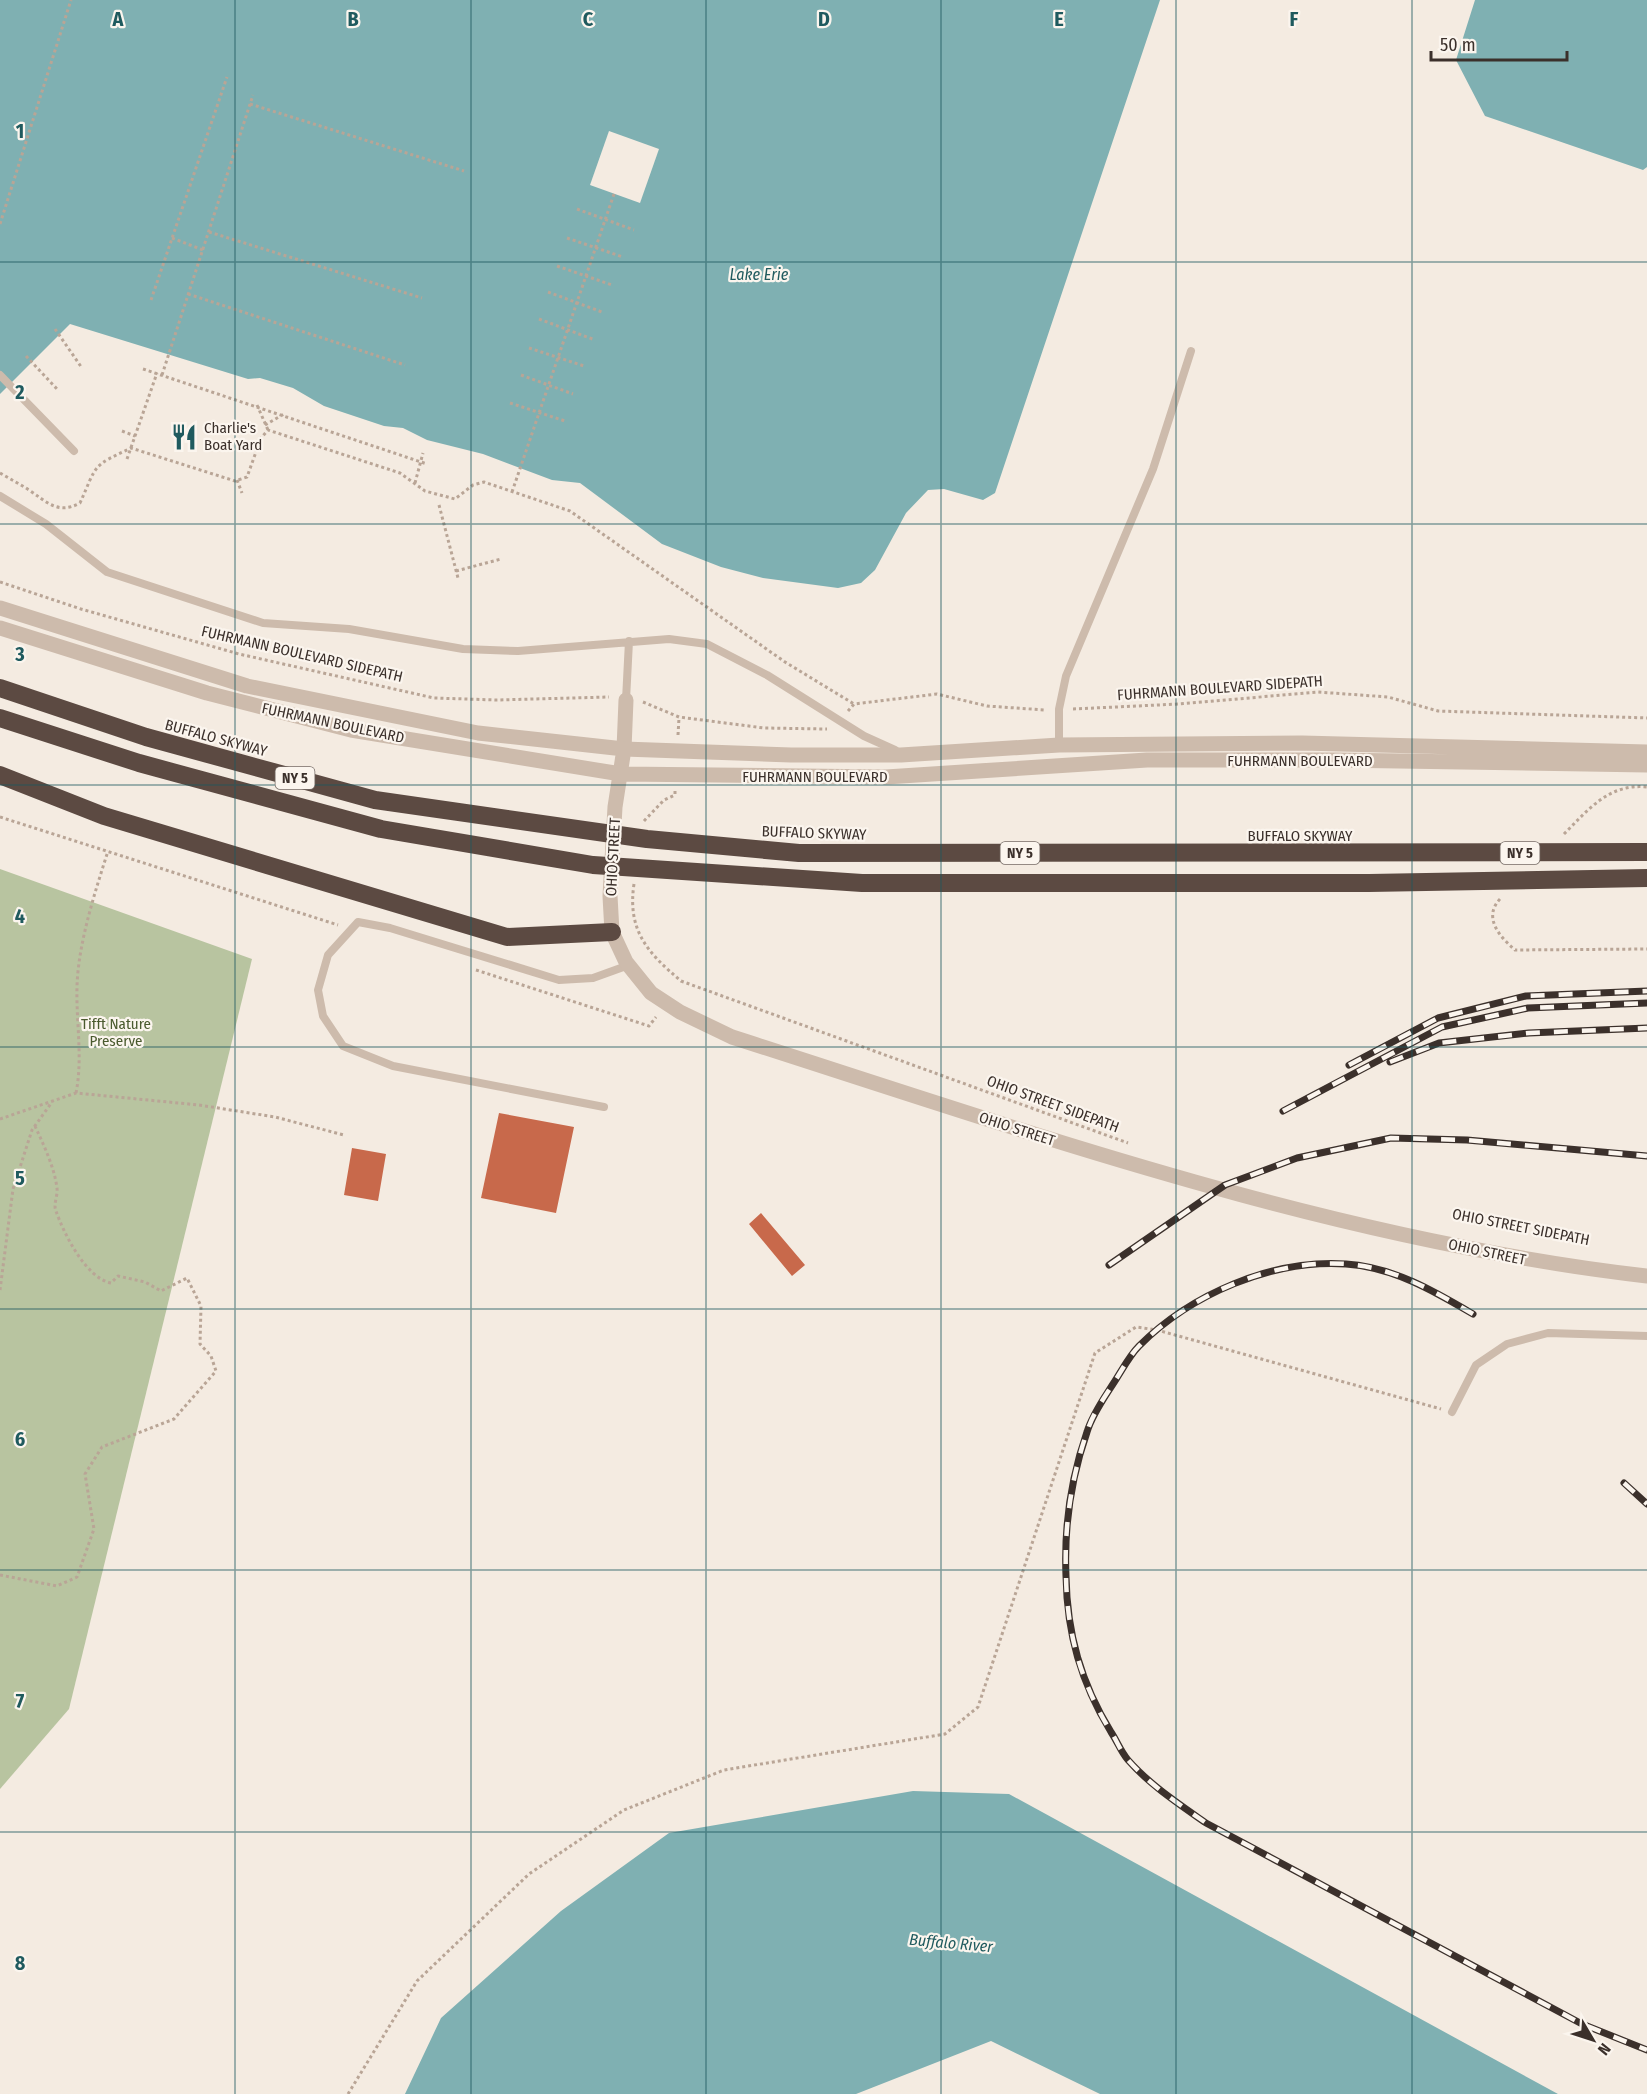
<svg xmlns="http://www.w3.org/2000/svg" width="1647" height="2094" font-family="'Fira Sans Condensed',sans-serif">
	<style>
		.green { fill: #b8c4a0 }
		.water { fill: #7fb0b2 }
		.pier { fill: #f4ebe1 }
		.building { fill: #c8694b }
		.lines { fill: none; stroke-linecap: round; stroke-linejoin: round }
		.path { stroke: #b9a596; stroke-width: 3; stroke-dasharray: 3 3; stroke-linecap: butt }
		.service { stroke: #cdbbac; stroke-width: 8 }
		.minor { stroke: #cdbbac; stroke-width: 15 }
		.tertiary { stroke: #cdbbac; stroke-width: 15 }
		.motorway { stroke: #5c4a42; stroke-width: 18 }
		.rail-casing { stroke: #3b302b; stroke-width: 7 }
		.rail { stroke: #fbf5ee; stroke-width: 4.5; stroke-dasharray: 14; stroke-linecap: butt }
		.grid { fill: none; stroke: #1f5a5e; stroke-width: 1.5; stroke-opacity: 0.55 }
		.labels { text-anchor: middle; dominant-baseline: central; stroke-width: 4.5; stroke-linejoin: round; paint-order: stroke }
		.shield { fill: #fbf5ee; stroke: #756b66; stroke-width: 1.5 }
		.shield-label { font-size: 14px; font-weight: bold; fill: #3b302b }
		.poi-label { font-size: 15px; fill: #3b302b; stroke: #fbf5ee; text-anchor: start }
		.street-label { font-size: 15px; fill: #3b302b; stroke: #fbf5ee }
		.park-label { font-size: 15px; fill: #4a5a2e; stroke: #fbf5ee }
		.water-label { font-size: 16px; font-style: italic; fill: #1f5a5e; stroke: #fbf5ee }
		.grid-label { font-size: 20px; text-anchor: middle; font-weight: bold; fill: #1f5a5e; stroke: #fbf5ee; stroke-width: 4.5; stroke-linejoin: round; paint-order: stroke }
	</style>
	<rect width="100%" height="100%" fill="#f4ebe1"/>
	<path class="green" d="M0 869 252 959 69 1709 0 1789Z"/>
	<path class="water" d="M0 0H1160L995 493 983 500 944 489 928 490 906 513 875 570 861 583 838 588 763 578 721 567 662 544 580 483 552 480 483 454 427 440 403 428 384 426 324 406 293 388 260 378 248 379 70 324 0 394Z
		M1475 0H1647V167L1643 170 1485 116 1456 60Z
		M913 1791 1009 1794 1558 2094H1100L991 2041 856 2094H405L441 2018 561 1911 669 1833Z"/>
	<path class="pier" d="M609 131 659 149 640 203 590 185Z"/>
	<path class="building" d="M499 1113 574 1127 556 1213 481 1198Z
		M352 1148 386 1154 378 1201 344 1195Z
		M761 1213 805 1265 792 1276 749 1224Z"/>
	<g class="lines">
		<path class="path" d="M250 104 464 171
			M577 209 634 230
			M0 224 71 0
			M209 232 422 298
			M172 238 203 250
			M567 238 623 257
			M557 266 612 285
			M548 292 602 312
			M188 294 405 365
			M151 300 227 77
			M539 319 595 340
			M55 329 82 368
			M529 348 584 366
			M26 356 57 389
			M143 369 427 464
			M162 375 253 95
			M521 375 573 394
			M510 403 565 421
			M257 405 268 430
			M265 425 284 414
			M122 431 135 436
			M127 459 157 373
			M0 473C10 479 20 484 29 490 47 502 58 515 80 503 98 463 91 467 131 448L235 481 247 477 261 438 268 430 400 473 425 491 455 499 473 485 484 482 570 511 785 662 854 704
			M237 480 242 493
			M415 483 423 453
			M512 492 614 194
			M439 505 458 578
			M456 571 501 559
			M0 582 81 609 239 654 434 698 497 700 609 697
			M643 702 679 717 764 728 827 729
			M1073 709 1179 704 1318 692 1388 697 1438 711 1647 718
			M848 711 854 704 937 694 987 706 1045 710
			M678 735 679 718
			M0 817 338 925
			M644 821 664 800 675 795V789
			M1564 834C1588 810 1609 783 1647 787
			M634 884C627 931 648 953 681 981L1128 1143
			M1500 899C1482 918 1501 938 1515 950L1647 949
			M476 970 649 1026 656 1017
			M76 1093C83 1058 76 1022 77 987 78 944 95 892 108 851
			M0 1119 76 1093 199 1105 275 1117 344 1135
			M0 1290 13 1189 32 1130 52 1102
			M0 1575 57 1586 77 1577 94 1529 85 1474 102 1447 174 1419 216 1371 211 1356 200 1344 201 1306 187 1278 161 1291 145 1282 118 1276 111 1283C86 1278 64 1234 56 1211 53 1204 58 1196 57 1188 54 1166 44 1146 35 1126
			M348 2094 417 1981 529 1874 624 1810 724 1770 945 1734 978 1707 1095 1353 1136 1327 1157 1330 1441 1409"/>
		<path class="service" d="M0 375 74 451
			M0 496 46 524 107 572 263 623 349 629 463 649 518 651 669 639 707 644 767 675 864 736 895 750
			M626 700 629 641
			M1059 745V709L1066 676 1153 469 1191 351
			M604 1107 393 1066 343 1046 323 1016 318 990 328 955 358 922 390 928 559 980 593 978 629 965
			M1452 1412 1476 1365 1507 1344 1548 1333 1647 1336"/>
		<path class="minor" d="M624 749 626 700"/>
		<path class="tertiary" d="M0 608 247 686 478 733 624 749 791 755H901L1059 745 1302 743 1647 752
			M0 628 207 693 351 730 621 774 886 777 1147 760H1335L1647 765
			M624 749 615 807 610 896 612 932 626 962 651 993 680 1012 732 1037C1032 1133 1333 1240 1647 1276"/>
		<path class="motorway" d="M0 688 146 737 375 800 647 839 799 853 1647 852
			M0 718 139 763 381 829 593 865 862 883H1369L1647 878
			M0 775 104 816 507 937 612 932"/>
		<g class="rail-casing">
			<path id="rail" d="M1390 1062 1439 1043 1529 1033 1647 1028
				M1349 1065 1438 1018 1526 996 1647 991
				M1283 1111 1442 1027 1528 1008 1647 1003
				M1109 1265 1225 1185 1297 1158 1391 1138 1467 1140 1647 1156
				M1473 1314C1434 1291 1393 1267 1346 1264 1272 1259 1191 1294 1139 1346 1129 1356 1121 1372 1113 1384 1104 1398 1092 1415 1087 1432 1071 1478 1064 1528 1066 1576 1067 1634 1081 1683 1111 1732 1117 1741 1121 1752 1128 1760 1150 1785 1179 1804 1206 1823L1582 2024 1647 2050
				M1624 1483 1647 1504"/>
		</g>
		<use href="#rail" class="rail"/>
	</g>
	<path class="grid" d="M235 0V2094M471 0V2094M706 0V2094M941 0V2094M1176 0V2094M1412 0V2094M0 262H1647M0 524H1647M0 785H1647M0 1047H1647M0 1309H1647M0 1570H1647M0 1832H1647"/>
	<defs>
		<g id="restaurant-bare" transform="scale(2.07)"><path d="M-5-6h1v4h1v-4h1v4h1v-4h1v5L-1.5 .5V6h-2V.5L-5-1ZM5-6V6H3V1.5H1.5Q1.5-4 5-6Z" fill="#1f5a5e" stroke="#fbf5ee" stroke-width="2.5" paint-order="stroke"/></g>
	</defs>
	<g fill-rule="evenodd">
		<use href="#restaurant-bare" x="184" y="437"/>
	</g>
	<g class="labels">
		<g class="shield">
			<rect x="275.5" y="767" width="39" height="22" rx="4.5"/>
			<rect x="1000.5" y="842" width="39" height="22" rx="4.5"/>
			<rect x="1500.5" y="842" width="39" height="22" rx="4.5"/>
		</g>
		<g class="shield-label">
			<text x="295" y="778">NY 5</text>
			<text x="1020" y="853">NY 5</text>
			<text x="1520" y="853">NY 5</text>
		</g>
		<g class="poi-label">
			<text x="204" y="428">Charlie's<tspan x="204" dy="17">Boat Yard</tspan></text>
		</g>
		<g class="street-label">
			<text transform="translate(302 654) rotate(13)">FUHRMANN BOULEVARD SIDEPATH</text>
			<text transform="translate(1220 688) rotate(-4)">FUHRMANN BOULEVARD SIDEPATH</text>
			<text transform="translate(333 723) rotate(12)">FUHRMANN BOULEVARD</text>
			<text transform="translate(216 738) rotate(15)">BUFFALO SKYWAY</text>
			<text x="1300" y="761">FUHRMANN BOULEVARD</text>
			<text x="815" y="777">FUHRMANN BOULEVARD</text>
			<text transform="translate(814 833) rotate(2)">BUFFALO SKYWAY</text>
			<text x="1300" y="836">BUFFALO SKYWAY</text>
			<text transform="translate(613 857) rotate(-87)">OHIO STREET</text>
			<text transform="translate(1053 1104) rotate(20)">OHIO STREET SIDEPATH</text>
			<text transform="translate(1017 1129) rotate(18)">OHIO STREET</text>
			<text transform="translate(1521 1227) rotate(11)">OHIO STREET SIDEPATH</text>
			<text transform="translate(1487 1252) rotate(12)">OHIO STREET</text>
		</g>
		<g class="park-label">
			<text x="116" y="1024">Tifft Nature<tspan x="116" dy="17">Preserve</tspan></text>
		</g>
		<g class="water-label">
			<text x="759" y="274">Lake Erie</text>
			<text transform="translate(951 1943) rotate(5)">Buffalo River</text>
		</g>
	</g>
	<g class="grid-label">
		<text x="118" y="26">A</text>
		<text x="353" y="26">B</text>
		<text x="588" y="26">C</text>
		<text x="824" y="26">D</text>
		<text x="1059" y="26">E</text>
		<text x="1294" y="26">F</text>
		<text x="20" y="138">1</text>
		<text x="20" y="399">2</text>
		<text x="20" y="661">3</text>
		<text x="20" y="923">4</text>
		<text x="20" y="1185">5</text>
		<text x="20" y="1446">6</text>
		<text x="20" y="1708">7</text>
		<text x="20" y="1970">8</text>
	</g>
	<g transform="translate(1593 2040) rotate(129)" stroke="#fbf5ee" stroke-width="4.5" paint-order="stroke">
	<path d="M0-4.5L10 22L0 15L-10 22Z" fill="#3b302b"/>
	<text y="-9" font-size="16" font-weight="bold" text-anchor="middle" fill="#3b302b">N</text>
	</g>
	<path d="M1431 51v9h136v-9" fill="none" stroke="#3b302b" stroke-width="3"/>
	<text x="1440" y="51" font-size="18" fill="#3b302b" stroke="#fbf5ee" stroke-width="4.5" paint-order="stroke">50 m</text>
</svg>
